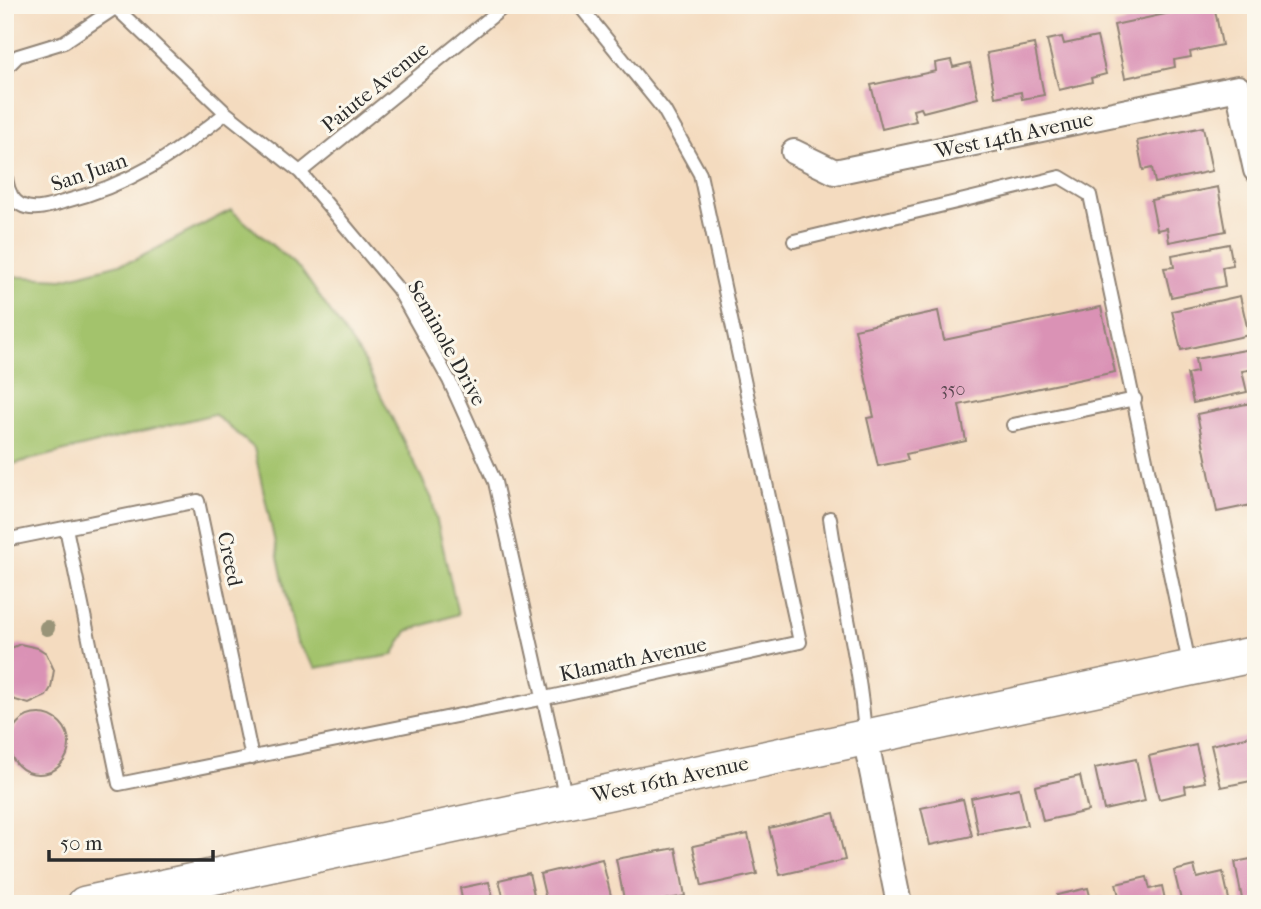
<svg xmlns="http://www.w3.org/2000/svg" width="1261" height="909" font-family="'IM FELL French Canon',serif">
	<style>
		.green { fill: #a3c36c; stroke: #67774c; stroke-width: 2 }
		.building { fill: #da92b5 }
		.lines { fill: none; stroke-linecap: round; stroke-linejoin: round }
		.lane-casing { stroke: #908375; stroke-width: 16 }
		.street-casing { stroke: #908375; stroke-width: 28 }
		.secondary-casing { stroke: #908375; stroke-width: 38 }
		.lane { stroke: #fff; stroke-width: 12 }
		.street { stroke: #fff; stroke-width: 24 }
		.secondary { stroke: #fff; stroke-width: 35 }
		.tree { fill: #999478 }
		.labels { text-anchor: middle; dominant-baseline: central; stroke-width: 6; stroke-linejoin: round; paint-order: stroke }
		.number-label { font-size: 18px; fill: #57454e }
		.street-label { font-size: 21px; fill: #2b2b2b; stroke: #fbf7ec }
	</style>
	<rect width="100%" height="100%" fill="#fbf7ec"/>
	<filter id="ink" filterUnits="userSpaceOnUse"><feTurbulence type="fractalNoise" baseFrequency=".0143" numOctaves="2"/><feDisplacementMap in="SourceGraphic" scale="14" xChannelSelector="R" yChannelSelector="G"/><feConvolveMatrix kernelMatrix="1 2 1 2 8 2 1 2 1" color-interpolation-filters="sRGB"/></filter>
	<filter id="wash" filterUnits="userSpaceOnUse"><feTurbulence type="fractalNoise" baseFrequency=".00686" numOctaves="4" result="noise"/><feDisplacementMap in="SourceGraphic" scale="28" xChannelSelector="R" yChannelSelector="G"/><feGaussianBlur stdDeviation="1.57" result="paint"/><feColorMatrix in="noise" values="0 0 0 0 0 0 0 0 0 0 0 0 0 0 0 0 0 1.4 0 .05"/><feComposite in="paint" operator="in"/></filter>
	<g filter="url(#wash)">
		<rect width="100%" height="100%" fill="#f4dbbf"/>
		<path class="green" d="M231 210 301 270 363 359 432 499 458 614 407 631 393 655 316 668 297 643 254 448 214 414 5 466V276L62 279 135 260Z"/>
		<g id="blocks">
			<path class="building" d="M1207 5H1214L1222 45 1190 52 1191 57 1174 60 1175 67 1125 78 1114 25Z
				M1062 37 1064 44 1097 37 1106 74 1091 78 1092 82 1059 90 1047 40Z
				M1034 44 1044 95 1022 99 1021 92 995 97 987 53Z
				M951 60 953 67 970 63 978 98 923 112 921 108 913 110 916 121 882 129 871 85 936 71 935 63Z
				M1203 127 1212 171 1155 183 1152 168 1143 170 1137 141Z
				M1218 187 1226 231 1169 242 1167 228 1157 230 1151 200Z
				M1229 244 1233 265 1222 267 1225 286 1171 297 1164 268 1174 267 1172 255Z
				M1240 296 1249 335 1181 350 1172 311Z
				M1101 307 1115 372 959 405 966 441 906 454 908 460 878 466 867 418 874 417 855 329 938 311 944 340Z
				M1251 349 1255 369 1242 371 1247 392 1193 403 1187 374 1197 372 1195 359Z
				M1256 402V504L1217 512 1197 414Z
				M20 644 38 648 46 653 54 670 51 688 46 696 29 704 5 697V651Z
				M9 744a30 30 0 1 1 60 0a30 30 0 1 1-60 0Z
				M1255 735 1256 780 1221 787 1211 745Z
				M1196 745 1205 782 1185 786 1186 793 1159 799 1149 756Z
				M1136 759 1145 801 1104 810 1095 768Z
				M1080 776 1088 811 1043 821 1035 786Z
				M1019 788 1027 825 978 834 971 798Z
				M963 799 972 836 930 845 921 808Z
				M834 813 845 860 780 875 769 828Z
				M748 834 757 874 702 886 693 846Z
				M676 848 685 896 643 904H625L616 859Z
				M1256 858V901L1243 904 1235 862Z
				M602 859 613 904H547L540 874Z
				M1194 866 1197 878 1223 872 1230 904H1182L1174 871Z
				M529 873 536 904H505L499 880Z
				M1147 877 1150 889 1162 886 1166 904H1121L1116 884Z
				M489 882 494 904H463L460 888Z
				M1088 888 1091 900 1103 897 1104 904H1059L1057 895Z"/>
		</g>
	</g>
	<g filter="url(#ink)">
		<use href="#blocks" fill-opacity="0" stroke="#908375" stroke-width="2"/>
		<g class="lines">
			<g class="lane-casing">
				<path id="lane" d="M113 5 226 113 300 172 398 289 449 380 495 482 566 799
					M5 69 18 56 64 42 115 8
					M5 135C6 155 0 194 21 205 33 212 51 206 63 202 132 184 171 157 226 113
					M300 172 506 5
					M794 241 1060 177 1090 195 1190 668
					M1013 425 1135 399
					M830 518C840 590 860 662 865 735
					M66 528 119 784 545 698 800 642 700 174 664 110 579 5
					M5 540 198 501 252 758"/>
			</g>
			<g class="street-casing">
				<path id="street" d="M794 152 835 172 1238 88 1256 170
					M865 737 899 904"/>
			</g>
			<g class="secondary-casing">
				<path id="secondary" d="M85 904 1256 654"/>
			</g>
			<use href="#lane" class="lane"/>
			<use href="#street" class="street"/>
			<use href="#secondary" class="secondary"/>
		</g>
		<circle class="tree" cx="47" cy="628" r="8"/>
	</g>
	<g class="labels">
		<g class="number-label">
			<text x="953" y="389">350</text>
		</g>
		<g class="street-label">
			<text transform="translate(375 87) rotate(-39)">Paiute Avenue</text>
			<text transform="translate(1014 135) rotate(-12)">West 14th Avenue</text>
			<text transform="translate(89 172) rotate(-19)">San Juan</text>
			<text transform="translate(447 343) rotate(61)">Seminole Drive</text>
			<text transform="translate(230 559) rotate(78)">Creed</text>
			<text transform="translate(633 659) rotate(-12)">Klamath Avenue</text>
			<text transform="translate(670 779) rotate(-12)">West 16th Avenue</text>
		</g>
	</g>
	<rect width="1261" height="909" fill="none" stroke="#fbf7ec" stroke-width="28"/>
	<path d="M49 850v10h164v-10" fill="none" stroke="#2b2b2b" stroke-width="3.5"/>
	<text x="60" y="850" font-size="21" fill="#2b2b2b" stroke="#fbf7ec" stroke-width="5" paint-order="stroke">50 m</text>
</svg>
